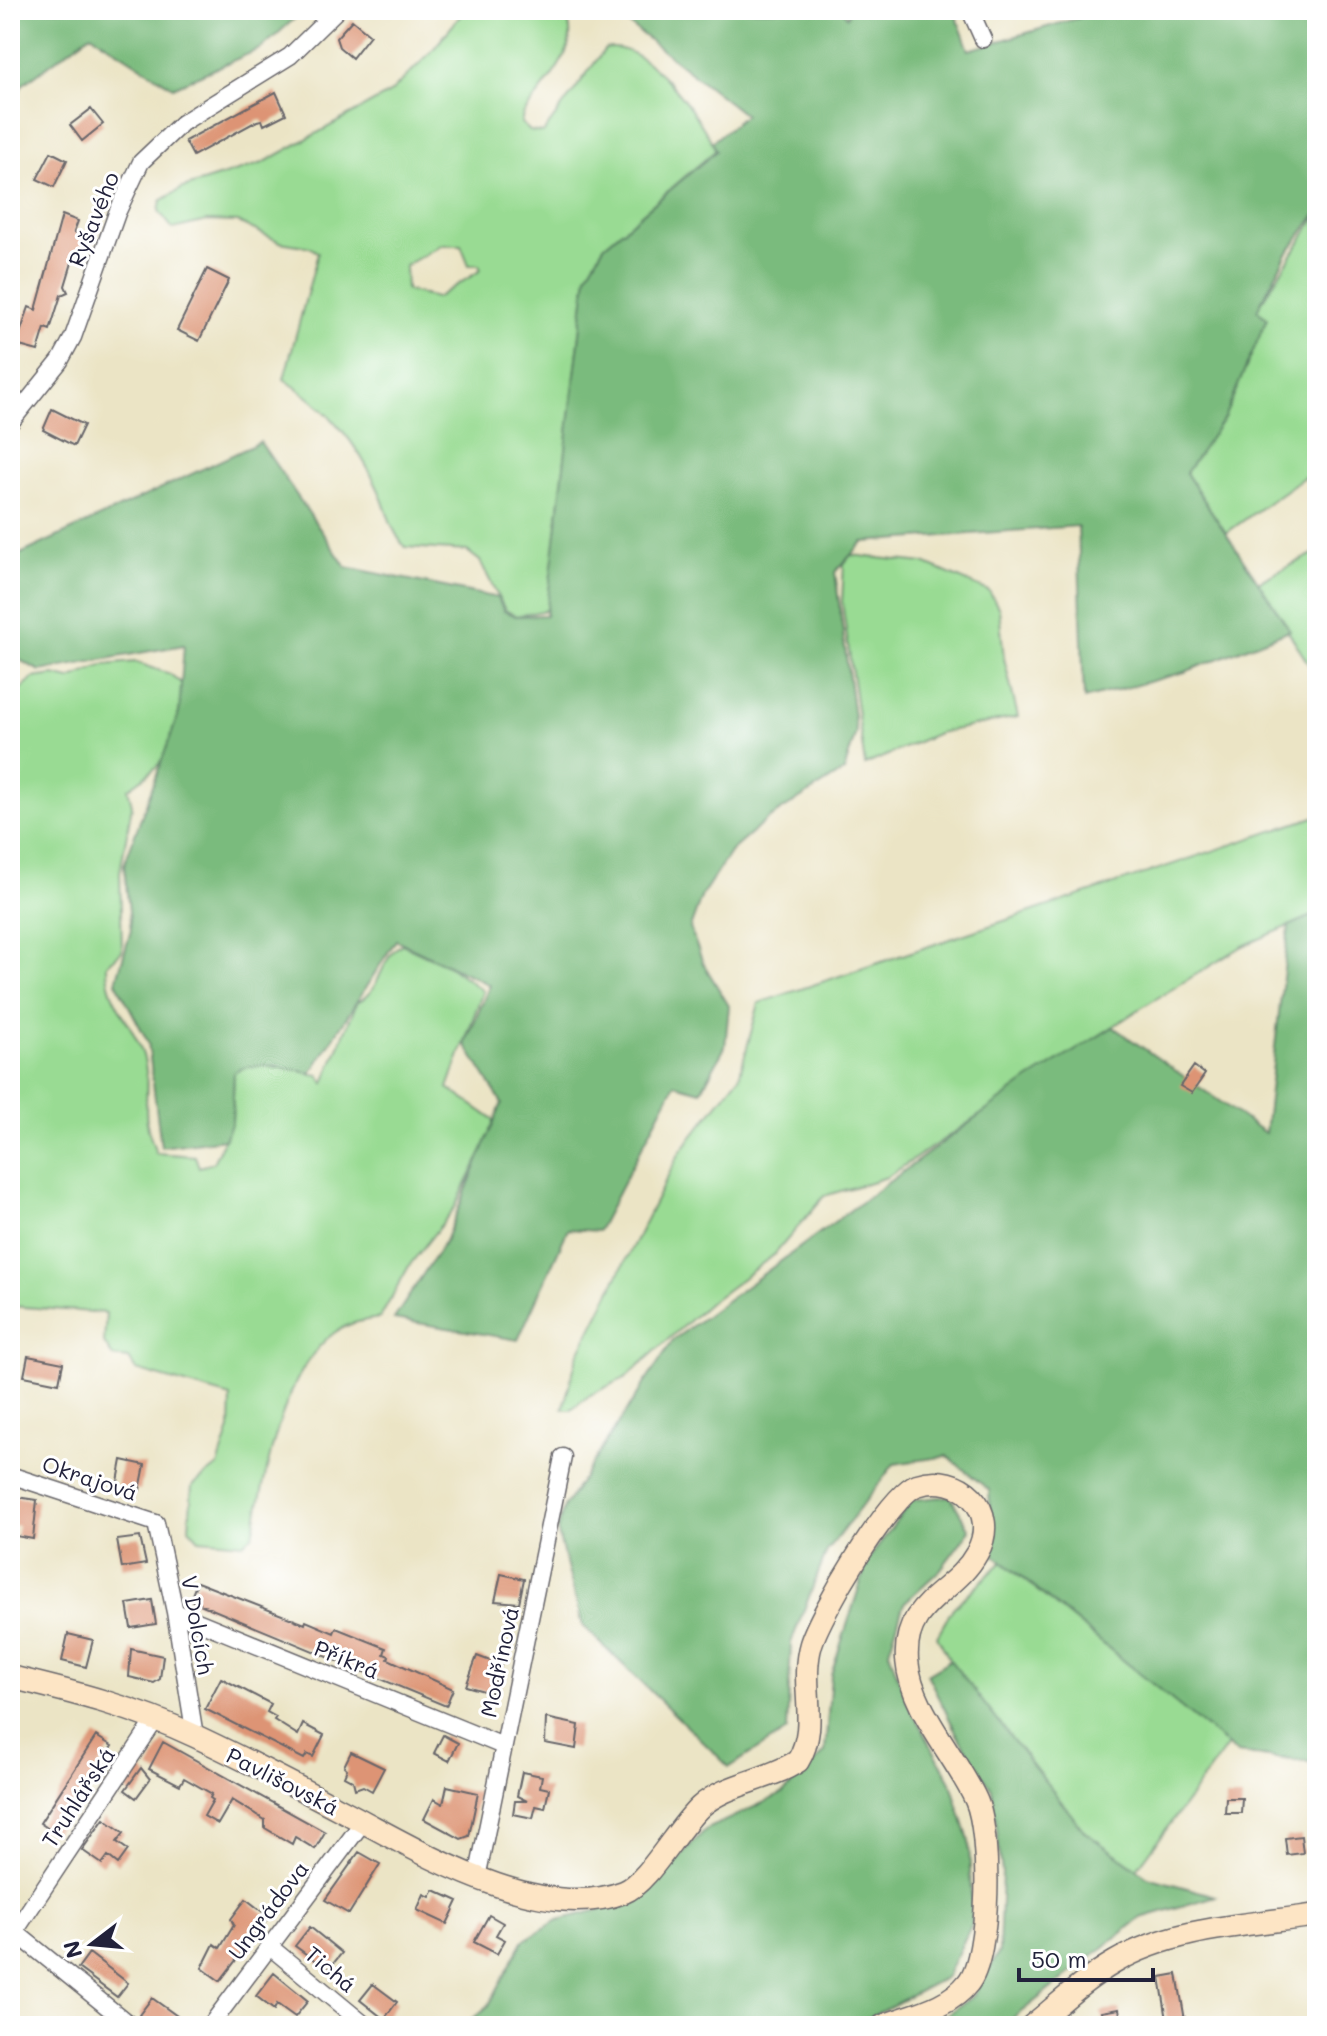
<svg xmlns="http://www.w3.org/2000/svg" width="1327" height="2036" font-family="Mali,sans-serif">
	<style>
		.green { fill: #99db93; stroke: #5e7e67; stroke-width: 2; fill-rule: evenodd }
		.forest { fill: #7abb7d; stroke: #4e6e5c; stroke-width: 2 }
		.building { fill: #dd9474 }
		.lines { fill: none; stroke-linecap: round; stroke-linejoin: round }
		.street-casing { stroke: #68666b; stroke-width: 19 }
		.secondary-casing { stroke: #68666b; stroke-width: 25 }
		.street { stroke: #fff; stroke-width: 16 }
		.secondary { stroke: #fde5c5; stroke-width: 22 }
		.labels { text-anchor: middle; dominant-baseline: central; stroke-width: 6; stroke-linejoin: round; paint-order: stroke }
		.street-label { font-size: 22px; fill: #22223b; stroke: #fff }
	</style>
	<rect width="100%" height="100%" fill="#fff"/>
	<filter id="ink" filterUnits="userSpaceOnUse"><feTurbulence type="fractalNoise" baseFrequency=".0125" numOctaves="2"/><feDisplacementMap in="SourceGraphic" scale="16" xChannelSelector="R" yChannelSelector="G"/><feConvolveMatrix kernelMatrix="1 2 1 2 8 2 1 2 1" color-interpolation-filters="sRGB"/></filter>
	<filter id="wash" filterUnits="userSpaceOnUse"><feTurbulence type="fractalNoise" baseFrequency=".006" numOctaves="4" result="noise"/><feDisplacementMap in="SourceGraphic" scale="32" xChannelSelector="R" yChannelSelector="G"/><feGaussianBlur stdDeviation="1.8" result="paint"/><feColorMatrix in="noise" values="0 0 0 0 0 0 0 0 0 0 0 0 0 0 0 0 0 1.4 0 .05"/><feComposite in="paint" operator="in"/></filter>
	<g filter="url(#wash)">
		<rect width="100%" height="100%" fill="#ebe4c5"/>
		<path class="green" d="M465 10H561C591 43 540 88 523 115L521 123 530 131 543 133 605 49C646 39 700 118 716 150L604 246 587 275 547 610 516 616 505 610 480 561 467 551 405 547C391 531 387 510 379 491 357 441 328 409 284 379L318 253 310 247 280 242 238 222 207 221 173 229 159 211 161 201 183 188 263 163 390 93 431 52ZM441 245H461L469 265H479L481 270 436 298 406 290 405 266Z
			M1317 216V488L1304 477 1226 533 1186 473 1256 310Z
			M1317 552V678L1258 582Z
			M851 555 924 563 989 591 999 609 1004 658 1018 717 938 733 865 765 842 602 844 564Z
			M135 662 170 674 182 684C181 709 175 745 159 764 150 774 138 781 128 789L132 805 120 872 122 951 107 965C106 1002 133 1021 143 1055 150 1077 144 1100 147 1123 148 1133 153 1143 156 1153L195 1156 199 1167 213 1163 232 1122 234 1072C259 1058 291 1070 319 1075L324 1083 357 1002C383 990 379 958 402 944L451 967 483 991 448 1088 494 1120 492 1132 455 1207 409 1266 380 1318C363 1320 348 1323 334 1333 282 1371 265 1475 253 1535L243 1543 199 1539 189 1528 192 1486 218 1466 230 1429 231 1397 136 1370 129 1359 113 1357 104 1343 106 1313 10 1306V699L33 678 54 675 70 679 103 665Z
			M1317 816V914L1243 946 1141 1008 887 1177 824 1196 775 1254 709 1303 625 1378 590 1395 571 1409H563L577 1357 680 1152 739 1077 759 1003Z
			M1002 1562 1228 1745 1137 1869 1084 1832 950 1660 937 1636 953 1608Z"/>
		<path class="forest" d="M10 10H304L262 48 173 87 91 34 22 85 10 115Z
			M611 10H843L847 17 850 10H954L969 50 1105 10H1317V213L1286 255 1257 310 1267 319 1224 418 1186 473 1290 630 1185 672 1084 699 1078 526 863 542 835 572 856 732 844 771 768 819 731 851 702 895 690 928 703 963 729 1006 725 1047 701 1091 675 1084 598 1231 568 1229 518 1340 394 1319 446 1239 502 1103 465 1044 490 985 396 940 311 1073C285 1069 257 1059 234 1072L232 1122 225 1139 161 1147 148 1042 116 982 131 930 124 865 179 713 184 645 40 671 10 655V559L260 442 346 567 498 598 504 611 516 616 546 615 587 275 604 246 716 151 712 142 745 115Z
			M1317 914V1301L1312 1341 1317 1347V1763L1237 1753 993 1554 989 1490 947 1456 894 1464 827 1551 791 1643 787 1731 729 1767 583 1626 557 1530 564 1507 673 1340 1028 1080 1113 1027 1265 1133 1289 926Z
			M950 1496 970 1530 940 1570 904 1603 889 1651 907 1702 950 1780 969 1841 972 1924 946 1977 854 2026H464L489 2005 523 1941 558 1920 642 1899 705 1830 782 1794 825 1752 831 1675 868 1560 912 1500Z
			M950 1660 1085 1832 1148 1877 1216 1896 1141 1918 1003 2026H930L973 1996 999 1952 1002 1873 992 1789 959 1738 927 1674Z"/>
		<g id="blocks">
			<path class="building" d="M352 20 370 35 352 58 339 47 336 38Z
				M276 92 286 114 264 125 262 120 257 121 193 156 185 141Z
				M91 109 103 124 82 141 70 125Z
				M51 152 67 160 54 187 37 179Z
				M62 215 78 221 74 232 88 237 85 249 79 248 77 257 74 256 65 286 68 292 61 295 50 330 45 328 38 351 16 345 29 307 36 310Z
				M207 269 229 280 199 341 177 330Z
				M52 409 84 425 74 446 43 430Z
				M1194 1066 1205 1074 1192 1093 1180 1086Z
				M28 1356 63 1363 59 1383 24 1376Z
				M122 1460 145 1465 140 1490 117 1487Z
				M10 1496 37 1500 33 1539 16 1536 18 1526 10 1525Z
				M140 1537 146 1564 122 1568 117 1540Z
				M501 1574 524 1579 519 1603 495 1601Z
				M197 1582 305 1624 306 1621 334 1633 336 1628 386 1648 384 1654 389 1656 388 1659 453 1689 446 1706 190 1600Z
				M152 1600 156 1624 131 1628 127 1604Z
				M68 1634 93 1640 86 1667 62 1661Z
				M131 1649 163 1656 160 1679 154 1683 129 1677Z
				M477 1656 501 1665 491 1693 466 1686Z
				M221 1678 271 1704 267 1712 276 1717 274 1720 298 1735 303 1724 324 1735 313 1757 307 1754 304 1759 205 1709Z
				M546 1718 579 1725 576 1749 545 1743Z
				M443 1735 458 1743 449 1761 434 1753Z
				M96 1736 112 1746 55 1833 40 1823Z
				M163 1742 325 1832 315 1849 295 1837 292 1844 265 1828V1820L232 1800 218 1824 204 1816 213 1800 210 1798 212 1794 184 1778 180 1785 149 1769Z
				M351 1752 384 1768 372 1791 363 1786 355 1789 353 1781 344 1776 347 1769 344 1766Z
				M141 1768 150 1779 136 1798 125 1790Z
				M522 1772 542 1776 540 1787 549 1789 545 1808 536 1806 533 1818 513 1814 515 1801H527L517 1796Z
				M447 1786 478 1793 469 1836 461 1839 424 1819 434 1799 443 1804Z
				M1226 1798H1242L1241 1813H1225Z
				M104 1819 124 1833 117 1842 128 1850 118 1864 108 1856 102 1864 82 1850Z
				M1301 1836 1303 1853 1287 1855 1285 1838Z
				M359 1852 380 1864 349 1914 325 1900Z
				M434 1890 458 1901 447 1924 417 1910 424 1894 430 1897Z
				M246 1899 269 1917 220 1981 202 1968 214 1944 220 1948 234 1925 231 1919Z
				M489 1915 503 1923 496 1935 505 1940 497 1954 474 1942Z
				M310 1927 342 1953 328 1970 295 1946Z
				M89 1953 128 1983 117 1997 78 1968Z
				M274 1973 308 2001 295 2017 277 2004 274 2010 256 1996Z
				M1177 1974 1186 2026H1168L1160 1977Z
				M373 1984 397 2002 384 2019 360 2000Z
				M152 1998 177 2016 169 2026H153L139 2015Z
				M1119 2009 1122 2026H1104L1101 2012Z"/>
		</g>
	</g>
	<g filter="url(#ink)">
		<use href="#blocks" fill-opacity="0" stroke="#68666b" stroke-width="2"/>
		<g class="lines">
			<g class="street-casing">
				<path id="street" d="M970 10 983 39
					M10 423 60 361 73 337 117 213 141 162 182 123 290 56 337 10
					M10 1475 156 1523 175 1612 195 1736
					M175 1612 503 1746
					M477 1878 563 1457
					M15 1932 131 2026
					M10 1939 156 1719
					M269 1946 366 2026
					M210 2026 363 1822"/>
			</g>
			<g class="secondary-casing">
				<path id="secondary" d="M10 1677C73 1692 136 1708 195 1736 251 1762 307 1792 362 1821 431 1858 543 1923 624 1892 648 1883 677 1828 700 1807 726 1783 768 1781 798 1761 820 1725 799 1684 811 1644 820 1614 890 1494 917 1485 960 1471 1001 1510 977 1553 954 1595 903 1601 907 1660 911 1710 956 1756 976 1800 991 1833 991 1955 968 1983 949 2008 911 2015 883 2026
					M1032 2026C1059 2004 1085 1979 1115 1962 1174 1927 1251 1925 1317 1915"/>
			</g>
			<use href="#street" class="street"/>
			<use href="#secondary" class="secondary"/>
		</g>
	</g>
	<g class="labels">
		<g class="street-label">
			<text transform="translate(93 219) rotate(-68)">Ryšavého</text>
			<text transform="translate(90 1478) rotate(18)">Okrajová</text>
			<text transform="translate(198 1625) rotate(80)">V Dolcích</text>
			<text transform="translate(347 1659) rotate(22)">Příkrá</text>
			<text transform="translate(499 1662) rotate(-78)">Modřínová</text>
			<text transform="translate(283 1781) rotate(27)">Pavlišovská</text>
			<text transform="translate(78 1797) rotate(-57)">Truhlářská</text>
			<text transform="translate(268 1910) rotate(-53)">Ungrádova</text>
			<text transform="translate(331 1969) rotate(40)">Tichá</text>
		</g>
	</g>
	<rect width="1327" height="2036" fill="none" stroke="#fff" stroke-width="40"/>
	<g transform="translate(92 1944) rotate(254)" stroke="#ffffff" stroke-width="6" paint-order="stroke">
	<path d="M0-6L14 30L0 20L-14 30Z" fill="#22223b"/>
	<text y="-12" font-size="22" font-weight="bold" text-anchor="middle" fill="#22223b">N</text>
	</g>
	<path d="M1019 1968v12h134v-12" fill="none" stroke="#22223b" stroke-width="4"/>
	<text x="1031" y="1968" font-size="24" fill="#22223b" stroke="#ffffff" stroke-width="6" paint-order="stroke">50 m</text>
</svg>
